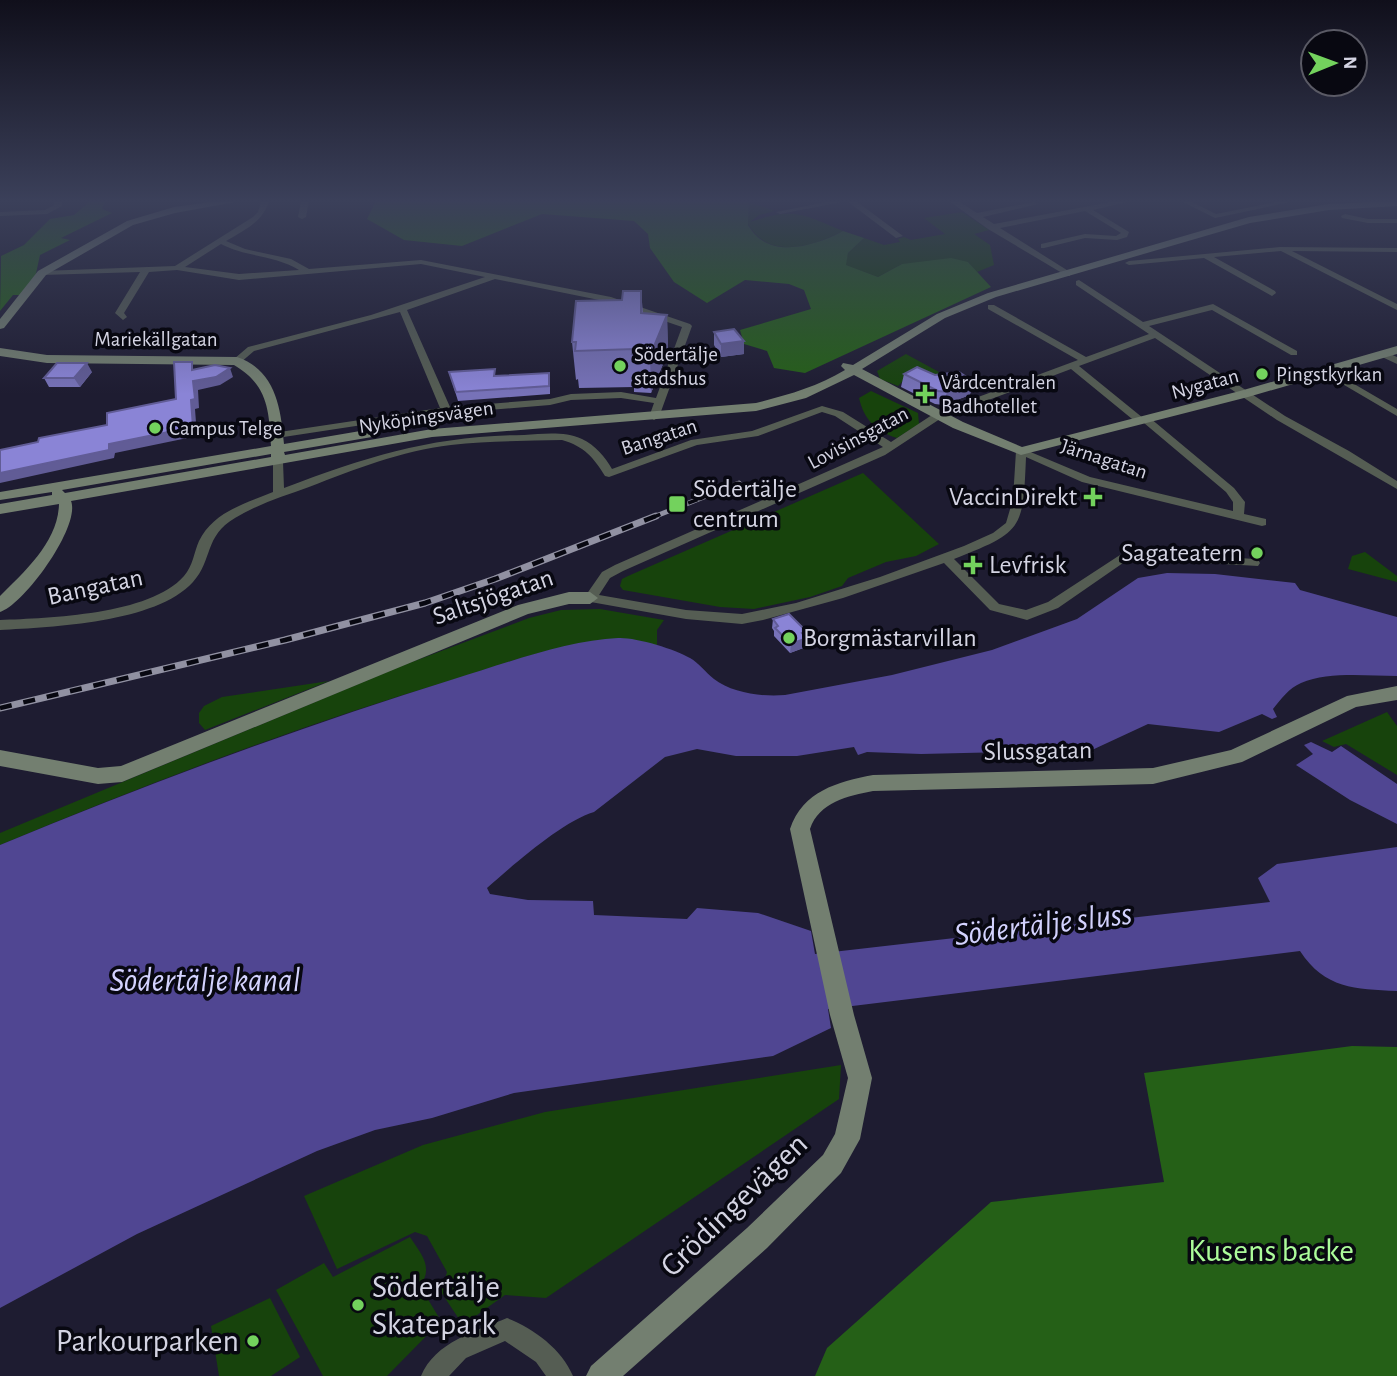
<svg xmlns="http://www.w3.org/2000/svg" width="1397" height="1376" font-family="'Alegreya Sans',sans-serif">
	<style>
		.green { fill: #17430c }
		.forest { fill: #256017 }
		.water { fill: #504692 }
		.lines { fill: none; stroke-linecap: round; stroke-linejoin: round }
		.street { fill: #555d53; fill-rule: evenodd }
		.secondary { fill: #737f70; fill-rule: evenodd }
		.rail-far1-casing { stroke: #9191a2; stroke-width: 5 }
		.rail-casing { stroke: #9191a2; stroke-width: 7 }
		.rail-far1 { stroke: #080811; stroke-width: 3.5; stroke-dasharray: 10; stroke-linecap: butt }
		.rail { stroke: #080811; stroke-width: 4.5; stroke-dasharray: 12; stroke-linecap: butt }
		.wall { fill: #7772b8 }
		.shaded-wall { fill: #615c96 }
		.building { fill: #8a84d6; stroke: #615c96; stroke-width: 2 }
		.poi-dot { fill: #73d25d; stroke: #080811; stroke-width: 2.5 }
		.labels { text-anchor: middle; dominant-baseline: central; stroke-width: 7; stroke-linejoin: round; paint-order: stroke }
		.far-street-label { font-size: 21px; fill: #d4d4e3; stroke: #080811 }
		.far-poi-label { font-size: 21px; fill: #d4d4e3; stroke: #080811; text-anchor: start }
		.poi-label { font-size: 26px; fill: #d4d4e3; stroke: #080811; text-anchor: start }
		.street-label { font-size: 26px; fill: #d4d4e3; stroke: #080811 }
		.near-street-label { font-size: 32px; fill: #d4d4e3; stroke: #080811 }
		.near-park-label { font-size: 32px; fill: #acfc9a; stroke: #080811 }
		.near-poi-label { font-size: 32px; fill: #d4d4e3; stroke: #080811; text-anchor: start }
		.near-water-label { font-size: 33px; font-style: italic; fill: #d3d2fe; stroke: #080811 }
	</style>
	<rect width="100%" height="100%" fill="#1e1c31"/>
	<path class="green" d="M749 202 775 211 759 215 750 222C794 207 802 214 843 231 813 247 768 260 748 224Z
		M962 212 989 230 974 234 990 245 994 265 977 272 968 262 902 264 878 277 845 265 848 253 864 238 884 245 900 242 898 239 904 237 911 240 945 234 924 218Z
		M906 354 939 372 933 386 905 379 898 386 880 379 877 371Z
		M871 391 918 413 919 424 897 438C875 431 864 419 859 398Z
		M863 473 939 544 916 556 886 562 848 578 842 586 810 597 754 609 720 607 623 590 620 586 622 579 628 576Z
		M1365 552 1397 576V582L1348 569 1352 556Z
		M600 609 664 620 657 630V647C595 627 512 662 452 680 298 726 148 783 0 845V833L404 665 529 618 561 610Z
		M329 681 205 730 199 723V713L204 706 222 697Z
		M1387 712 1397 726V775L1346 744 1334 747 1322 741Z
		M841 1065 839 1099 546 1298 505 1295 463 1325 441 1292 447 1272 427 1236 415 1232 337 1269 304 1196 423 1145 545 1112Z
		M410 1237C421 1254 434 1267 420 1286L441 1321 387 1376H323L276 1290 324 1263 333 1277Z
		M270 1298 300 1357 271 1376H219L211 1326Z"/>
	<path class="forest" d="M90 201H105L102 209 112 213 61 238 70 240 40 255 35 278 23 295H13L0 311 1 256 24 245 50 219 74 215Z
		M376 201H746L749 202 748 225C768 260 813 247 843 231L864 238 848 253 846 265 878 277 902 264 951 258 968 262 991 287 805 373 774 368 767 351 744 344 740 330 811 309 804 290 789 284 745 280 707 303 674 282 650 248 648 234 634 221 542 214 462 246 404 240 367 219Z
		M1352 1046 1397 1047V1376H815L827 1348 991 1202 1164 1182 1144 1073Z"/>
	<path class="water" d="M1167 573 1215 574 1295 583 1300 590 1397 617V676C1368 676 1329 671 1301 683 1289 688 1281 699 1273 709L1277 717 1272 719 1262 714 1219 732 1148 724 1092 750 921 754 867 752 858 755 854 747 797 756H736L697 749 665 757 594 812C563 821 513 865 487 888L490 894 528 900 593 901 594 915 687 919 697 908 758 913 811 931 815 954 1270 902 1258 878 1277 864 1397 847V991C1355 989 1325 989 1300 951L828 1009 831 1028 773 1056 514 1093 432 1118 375 1130 317 1151 137 1234 0 1308V845C149 783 300 727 454 679 503 664 568 640 618 638 635 637 675 649 690 658 699 663 705 672 714 679 732 693 762 697 785 695L892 675 992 650 1077 619 1138 578Z
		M1311 742 1332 752 1341 746 1397 784V824L1350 800 1296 765 1313 754 1304 745Z"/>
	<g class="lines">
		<path class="street" d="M54 201H62V206L47 214 0 216V212L45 210 54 205Z
			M261 201H269C263 222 244 230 226 241L245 249 291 259 309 269 421 260 611 297 690 324 692 326 659 417 654 420 649 417 654 403 621 398 571 400 550 405 428 415 277 438 272 435 273 433 440 408 400 312 254 351 240 363H234V359L248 347 371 315 485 277 421 264 239 280 177 270 149 272 124 313 127 317 123 320 115 313 140 272 42 275 38 273 42 271 175 266 253 217 258 212ZM221 244C245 257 275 255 299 270L239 274 185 267ZM495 279 609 302 682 327 656 398 621 392 571 394 550 399 450 407 407 310Z
			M301 201H309L306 217 302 219 298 217Z
			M831 201H847L780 214 776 212Z
			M847 201H856L903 236 896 238Z
			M949 201H958L977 213 1034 202 1038 204 983 217 994 224 1116 201H1131L1093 210 1129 232 1127 237 1117 240 1085 238 1044 248H1041V244L1085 234 1116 236 1121 233 1085 211 1000 228 1070 272V276H1067L988 229Z
			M1181 201H1190L1216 214 1280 201H1295L1215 218Z
			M1345 214 1368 219H1397V223H1368L1342 218 1341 216Z
			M1280 247 1397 248V252L1292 251 1397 304V310L1281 251 1214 257 1275 291 1276 293 1272 296 1204 258 1129 265 1125 263 1129 261Z
			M1079 280 1143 322 1213 304 1297 351V355H1291L1212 310 1149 326 1285 416 1349 451 1397 481V489L1277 420 1155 338 1079 366 1143 418H1150L1234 488 1245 502 1244 514 1266 519V525L1262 526 1082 482 1026 457C1023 530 1023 532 954 559L999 604 1026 610 1048 602 1120 555 1170 553 1254 559 1258 560 1260 563 1258 566 1170 561 1123 563 1058 608 1027 620 990 610 944 563 843 598 763 620 742 624 686 619 585 601 584 598 602 572 615 565 883 447 835 416 822 412 758 436 697 445 609 477 605 476C594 458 584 446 562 440 525 441 488 441 451 445 401 451 355 469 309 487 284 496 258 504 235 518 204 536 213 560 193 582 156 623 52 627 0 630V620C49 618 150 615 184 576 193 566 194 552 199 541 213 512 246 503 273 492V462L278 459 283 462 284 488C369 456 432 436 524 435 543 434 564 431 582 439 595 445 605 457 612 469L691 440 752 431 822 406 843 412 891 442 935 413 1078 360 988 309V305H994L1086 357 1149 334 1076 285V281ZM1071 369 1137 423H1144L1226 492 1233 502V511L1090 477 1021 448 1016 451 1013 499 1006 523 993 533 964 546 880 577 796 603 742 614 686 610 599 595 610 578 623 571 885 455 943 417Z
			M1380 352H1386L1397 357V364L1380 356Z
			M1325 367 1397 409V416L1322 372V368Z
			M507 1318C533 1328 562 1349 573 1376H546L536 1362 505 1341 466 1358 449 1376H421C435 1342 476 1331 507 1318Z"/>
		<path class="secondary" d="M218 201H241L175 213 133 225 46 275 4 328 0 329V319L38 271 127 221 174 207Z
			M1397 201V206L1329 210 1250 223 996 297 945 318 862 369 963 422 1022 447 1240 391 1397 346V354L1248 397 1021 455 953 428 854 375 806 398 756 411 432 437 71 501C81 526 24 605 0 612V596C25 571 58 542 59 504L0 514V504L52 495V492L0 500V492L271 446C269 410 268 385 234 365L47 363 0 356V348L47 355 237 357C276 370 281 409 284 444L372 429 379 433 372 437 284 452 285 455 432 429 756 403C787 395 817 387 845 370L841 366 843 363 853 365 937 314 988 293 1249 217 1329 204ZM271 454V457L65 493 62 490Z
			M569 592H590L598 598 590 604H569L528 614 122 782 98 784 0 766V750L98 768 121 766 518 605Z
			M1397 686V700L1356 707 1242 762 1153 784 873 791C848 796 819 802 810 829L854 1015 872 1078 860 1139 841 1173 767 1248 623 1376H586L591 1366 747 1228 823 1155 835 1134 848 1078 830 1015 790 829C803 791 837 782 873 775L1153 768 1231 750 1347 696Z"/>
		<g class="rail-far1-casing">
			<path id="rail-far1" d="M651 518 739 483"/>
		</g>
		<g class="rail-casing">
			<path id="rail" d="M0 708 285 640 425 603 495 579 656 516"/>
		</g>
		<use href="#rail-far1" class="rail-far1"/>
		<use href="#rail" class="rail"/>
	</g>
	<path class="wall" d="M641 291 643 313 667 315 668 352 651 393 634 392V387L579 388 578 379 576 380 572 342 622 300Z
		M714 332 744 354 721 357 714 345Z
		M92 372 80 387H49L44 378Z
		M449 372 550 381V394L458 401Z
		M904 374 970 395 943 405 935 404 901 387Z
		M773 619 805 637 806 647 790 653 774 636V631L772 628Z"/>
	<path class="shaded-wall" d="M667 315 668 352 651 393 650 356Z
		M744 341V354L721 357V344Z
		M87 363 92 372 80 387 74 378Z
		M230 368 233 377 220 385 198 390 199 408 195 409 197 436 115 453 114 458 0 483V473L109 444 191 400 193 381Z
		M974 382 970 395 943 405 947 392Z
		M806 631 805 639 807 638 806 647 790 653 791 644 802 633Z"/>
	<path class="building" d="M623 291H641V313L667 315 650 356 632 354 634 349 575 351 576 342H572L576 301 622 300Z
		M734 329 744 341 721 344 714 332Z
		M174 362H192V370L215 365 230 368 216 377 193 381 195 399 191 400 193 427 109 444V450L0 473V450L38 442 39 438 107 425V413L176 399Z
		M57 363H87L74 378H44Z
		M917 367 935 375 959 372 974 382 947 392 938 391 904 374Z
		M495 369 494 376 549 373V386L456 392 449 372Z
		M789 614 806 631 802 633 807 638 791 644 775 628 778 626 773 619Z"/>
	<linearGradient id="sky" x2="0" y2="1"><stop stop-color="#100f1b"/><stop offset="0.51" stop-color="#3b405a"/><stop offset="1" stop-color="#3b405a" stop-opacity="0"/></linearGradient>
	<rect width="1397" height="394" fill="url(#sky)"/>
	<g class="poi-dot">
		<circle cx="620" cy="366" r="7"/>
		<circle cx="1262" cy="374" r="7"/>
		<path d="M921.5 383.5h7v7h7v7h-7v7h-7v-7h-7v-7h7z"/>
		<circle cx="155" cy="428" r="7"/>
		<path d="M1089.5 486.5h7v7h7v7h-7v7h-7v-7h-7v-7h7z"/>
		<rect x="668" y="495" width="18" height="18" rx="3.5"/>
		<circle cx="1257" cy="553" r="7"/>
		<path d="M969.5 554.5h7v7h7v7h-7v7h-7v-7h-7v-7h7z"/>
		<circle cx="789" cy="638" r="7"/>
		<circle cx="358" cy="1305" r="7"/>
		<circle cx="253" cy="1341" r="7"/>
	</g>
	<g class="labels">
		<g class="far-street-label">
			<text x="156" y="339">Mariekällgatan</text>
			<text transform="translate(1205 384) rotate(-15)">Nygatan</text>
			<text transform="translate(426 417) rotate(-8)">Nyköpingsvägen</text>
			<text transform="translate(659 437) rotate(-18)">Bangatan</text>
			<text transform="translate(858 438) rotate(-28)">Lovisinsgatan</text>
			<text transform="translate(1104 459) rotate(18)">Järnagatan</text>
		</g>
		<g class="far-poi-label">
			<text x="634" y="354">Södertälje<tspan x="634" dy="24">stadshus</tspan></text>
			<text x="1276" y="374">Pingstkyrkan</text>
			<text x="941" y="382">Vårdcentralen<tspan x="941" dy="24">Badhotellet</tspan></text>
			<text x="169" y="428">Campus Telge</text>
		</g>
		<g class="poi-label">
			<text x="693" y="489">Södertälje<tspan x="693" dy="30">centrum</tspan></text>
			<text x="1077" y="497" text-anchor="end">VaccinDirekt</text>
			<text x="1243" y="553" text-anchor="end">Sagateatern</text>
			<text x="989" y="565">Levfrisk</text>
			<text x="803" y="638">Borgmästarvillan</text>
		</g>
		<g class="street-label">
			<text transform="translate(95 587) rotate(-12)">Bangatan</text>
			<text transform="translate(493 597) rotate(-19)">Saltsjögatan</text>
			<text transform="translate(1038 751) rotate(-1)">Slussgatan</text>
		</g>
		<g class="near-street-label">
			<text transform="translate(734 1205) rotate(-44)">Grödingevägen</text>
		</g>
		<g class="near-park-label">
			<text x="1271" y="1251">Kusens backe</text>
		</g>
		<g class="near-poi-label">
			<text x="372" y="1287">Södertälje<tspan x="372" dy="37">Skatepark</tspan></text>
			<text x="239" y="1341" text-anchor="end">Parkourparken</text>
		</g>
		<g class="near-water-label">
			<text transform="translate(1043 925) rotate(-7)">Södertälje sluss</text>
			<text x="205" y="981">Södertälje kanal</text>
		</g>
	</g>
	<g transform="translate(1334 63) rotate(89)"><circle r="33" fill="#080811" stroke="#5a5a65" stroke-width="2"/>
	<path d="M0-5L12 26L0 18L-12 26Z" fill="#73d25d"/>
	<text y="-10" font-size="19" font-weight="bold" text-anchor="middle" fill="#d4d4e3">N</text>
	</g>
</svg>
